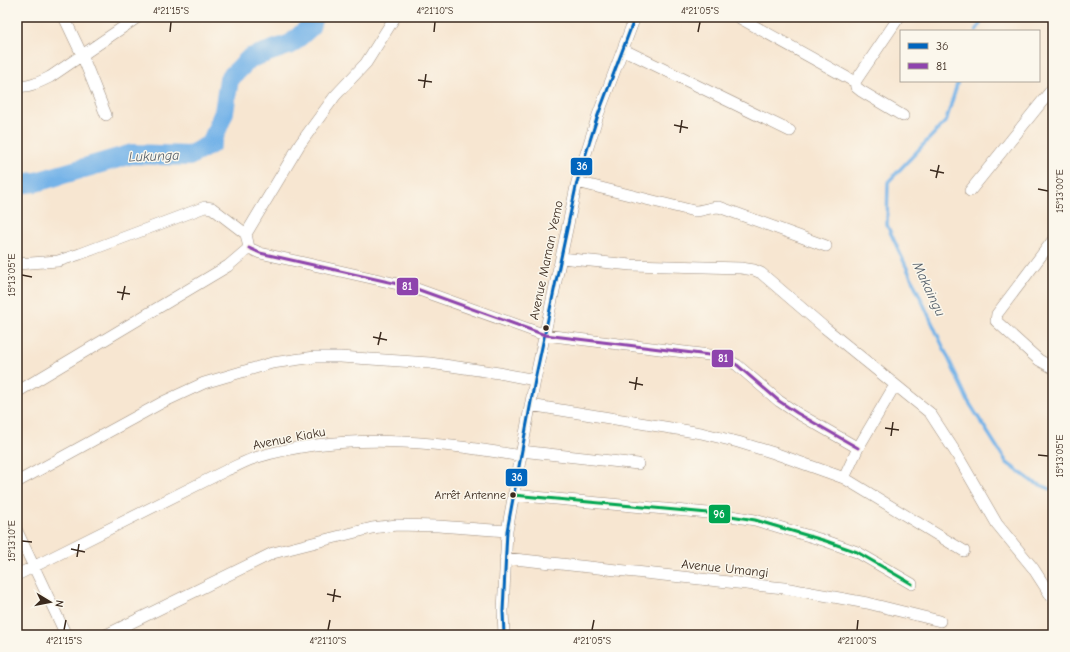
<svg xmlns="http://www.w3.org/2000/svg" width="1070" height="652" font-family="'Comic Neue',sans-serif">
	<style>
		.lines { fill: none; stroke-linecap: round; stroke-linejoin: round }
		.stream { stroke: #75b3e8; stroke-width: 3.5 }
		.river { stroke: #75b3e8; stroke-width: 20 }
		.minor-casing { stroke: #998878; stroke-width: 12 }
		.minor { stroke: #fff; stroke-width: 11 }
		.bus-1-casing { stroke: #fbf7ec; stroke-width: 6 }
		.bus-2-casing { stroke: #fbf7ec; stroke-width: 6 }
		.bus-3-casing { stroke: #fbf7ec; stroke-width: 6 }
		.bus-1 { stroke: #0065bd; stroke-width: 3 }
		.bus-2 { stroke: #8e44ad; stroke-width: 3 }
		.bus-3 { stroke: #00a651; stroke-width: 3 }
		.ticks { fill: none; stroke: #3b2a1e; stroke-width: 1.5 }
		.bus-dot { fill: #3b2a1e; stroke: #fbf7ec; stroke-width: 1.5 }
		.labels { text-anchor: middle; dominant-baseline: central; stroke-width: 3; stroke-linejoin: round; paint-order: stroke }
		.bus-label { font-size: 12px; fill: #3b2a1e; stroke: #fbf7ec; text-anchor: end }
		.street-label { font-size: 13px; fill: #3b2a1e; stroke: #fbf7ec }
		.water-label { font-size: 14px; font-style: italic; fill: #4f5a65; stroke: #fbf7ec }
		.line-badge { stroke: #fbf7ec; stroke-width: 1.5 }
		.badge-label { font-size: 11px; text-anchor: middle; font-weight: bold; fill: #fff }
		.neatline { fill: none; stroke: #3b2a1e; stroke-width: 1.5 }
		.ticks-label { font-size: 10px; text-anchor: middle; fill: #3b2a1e }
	</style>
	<rect width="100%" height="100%" fill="#fbf7ec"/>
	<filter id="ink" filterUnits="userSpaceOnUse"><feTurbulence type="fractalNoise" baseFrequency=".025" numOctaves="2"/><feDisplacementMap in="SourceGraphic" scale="8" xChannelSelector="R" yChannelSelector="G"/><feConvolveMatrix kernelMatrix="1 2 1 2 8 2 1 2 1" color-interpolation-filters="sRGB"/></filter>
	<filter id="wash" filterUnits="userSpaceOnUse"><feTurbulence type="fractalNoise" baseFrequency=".012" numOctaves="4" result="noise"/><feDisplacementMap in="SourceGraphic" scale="16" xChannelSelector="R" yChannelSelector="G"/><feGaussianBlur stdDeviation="0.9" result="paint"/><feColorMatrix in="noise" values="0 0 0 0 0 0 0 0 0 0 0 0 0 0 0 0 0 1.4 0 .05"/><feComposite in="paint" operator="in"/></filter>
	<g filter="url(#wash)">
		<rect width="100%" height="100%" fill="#f7e6d1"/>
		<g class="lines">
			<path class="stream" d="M976 31 984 17
				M958 81 946 121 888 182 887 225 968 401 1007 463 1033 482 1053 490"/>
			<path class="river" d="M17 184 36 182 132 154 189 156 211 144 224 112 229 79 250 58 291 44 310 27 313 17"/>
		</g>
	</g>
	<g filter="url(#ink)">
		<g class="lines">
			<g class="minor-casing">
				<path id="minor" d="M64 17 82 55 106 115
					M738 17 855 82
					M899 17 855 82 856 87 861 91 903 116
					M624 50 790 131
					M17 86C28 88 40 82 50 77L138 17
					M577 182 694 211C703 211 710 207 719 207L826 246
					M970 191 1053 88
					M1053 240 997 314 996 321 1039 360 1053 368
					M249 248 260 253 411 287 545 335 709 355 726 359 737 365 779 401 797 413 858 448
					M249 248 246 234 300 144 335 96 366 63 395 17
					M561 258 631 265 741 268 754 270 761 273 825 328 930 413 956 453 997 524 1033 568 1053 599
					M17 264 58 261 80 254 205 207 212 208 246 234
					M17 392 228 266 249 248
					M530 405 701 433 738 442 774 453 844 478 964 551
					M521 451 638 464
					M844 478 858 448 895 385
					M17 482 163 402 204 383 272 363 315 357H340L430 363 499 373 535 380
					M513 495 719 514 755 520 826 541 857 552 912 584
					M17 531 66 635
					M505 558 784 588 867 603 940 621
					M17 575 227 470C237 466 247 460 258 457 343 432 435 441 521 456
					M106 635 273 553 372 528 397 525 438 526 507 531
					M504 635 503 611 507 531 535 380 577 182 598 115 635 17"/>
			</g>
			<use href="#minor" class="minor"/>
			<g class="bus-1-casing">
				<path id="bus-1" d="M504 635 503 611 507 531 535 380 577 182 598 115 635 17"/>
			</g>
			<g class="bus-2-casing">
				<path id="bus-2" d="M249 248 260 253 411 287 545 335 709 355 726 359 737 365 779 401 797 413 858 448"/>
			</g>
			<g class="bus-3-casing">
				<path id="bus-3" d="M513 495 719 514 755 520 826 541 857 552 912 584"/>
			</g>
			<use href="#bus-1" class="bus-1"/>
			<use href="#bus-2" class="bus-2"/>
			<use href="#bus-3" class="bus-3"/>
		</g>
	</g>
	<path class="ticks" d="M170 32 171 22M434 32 435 22M698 32 700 22M418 80 432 82M424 88 426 74M674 125 688 128M680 133 682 120M930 170 944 173M936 178 939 165M1038 189 1048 191M22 275 32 277M117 292 130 294M122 300 125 286M373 337 387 340M378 345 381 332M629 382 643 385M635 390 637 377M885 428 899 430M891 436 893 422M1038 455 1048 456M22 541 32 542M71 549 85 552M77 557 79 544M327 594 341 597M333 602 335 589M64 630 66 620M328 630 330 620M592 630 594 620M857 630 858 620"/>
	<g class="bus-dot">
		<circle cx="546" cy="328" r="3.5"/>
		<circle cx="513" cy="495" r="3.5"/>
	</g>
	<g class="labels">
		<g class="bus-label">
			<text x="506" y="495">Arrêt Antenne</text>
		</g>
		<g class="street-label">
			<text transform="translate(546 260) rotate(-78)">Avenue Maman Yemo</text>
			<text transform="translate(289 438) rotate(-11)">Avenue Kiaku</text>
			<text transform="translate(725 568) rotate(6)">Avenue Umangi</text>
		</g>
		<g class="water-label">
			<text transform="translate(154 156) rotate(-2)">Lukunga</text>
			<text transform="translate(929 289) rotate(65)">Makaingu</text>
		</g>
	</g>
	<g class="line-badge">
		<rect x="570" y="157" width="23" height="19" rx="4" fill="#0065bd"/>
		<rect x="396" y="277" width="23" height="19" rx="4" fill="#8e44ad"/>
		<rect x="711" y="349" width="23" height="19" rx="4" fill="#8e44ad"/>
		<rect x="505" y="468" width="23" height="19" rx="4" fill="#0065bd"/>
		<rect x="708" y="504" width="23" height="20" rx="4" fill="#00a651"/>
	</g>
	<g class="badge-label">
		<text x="582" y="170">36</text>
		<text x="407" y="290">81</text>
		<text x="723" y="362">81</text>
		<text x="517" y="481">36</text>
		<text x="719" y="518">96</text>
	</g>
	<rect width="1070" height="652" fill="none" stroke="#fbf7ec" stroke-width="44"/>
	<rect x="900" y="30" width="140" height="52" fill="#fbf7ec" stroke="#aea59a"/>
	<rect x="908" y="43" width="20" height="6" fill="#0065bd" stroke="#aea59a"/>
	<text x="936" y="50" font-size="12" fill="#3b2a1e">36</text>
	<rect x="908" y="63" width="20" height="6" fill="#8e44ad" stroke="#aea59a"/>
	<text x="936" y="70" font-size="12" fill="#3b2a1e">81</text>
	<g transform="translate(50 602) rotate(100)" stroke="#fbf7ec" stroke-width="3" paint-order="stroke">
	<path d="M0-3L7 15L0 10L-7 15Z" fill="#3b2a1e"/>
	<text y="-6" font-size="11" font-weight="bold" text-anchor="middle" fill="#3b2a1e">N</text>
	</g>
	<rect x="22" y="22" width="1026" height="608" class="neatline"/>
	<g class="ticks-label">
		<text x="171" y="14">4°21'15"S</text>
		<text x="435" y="14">4°21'10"S</text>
		<text x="700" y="14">4°21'05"S</text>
		<text transform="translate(1059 191) rotate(-90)" y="4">15°13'00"E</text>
		<text transform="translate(11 275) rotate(-90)" y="4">15°13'05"E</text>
		<text transform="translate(1059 456) rotate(-90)" y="4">15°13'05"E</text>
		<text transform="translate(11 541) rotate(-90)" y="4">15°13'10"E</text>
		<text x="64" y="644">4°21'15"S</text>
		<text x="328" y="644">4°21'10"S</text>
		<text x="592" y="644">4°21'05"S</text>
		<text x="857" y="644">4°21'00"S</text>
	</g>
</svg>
